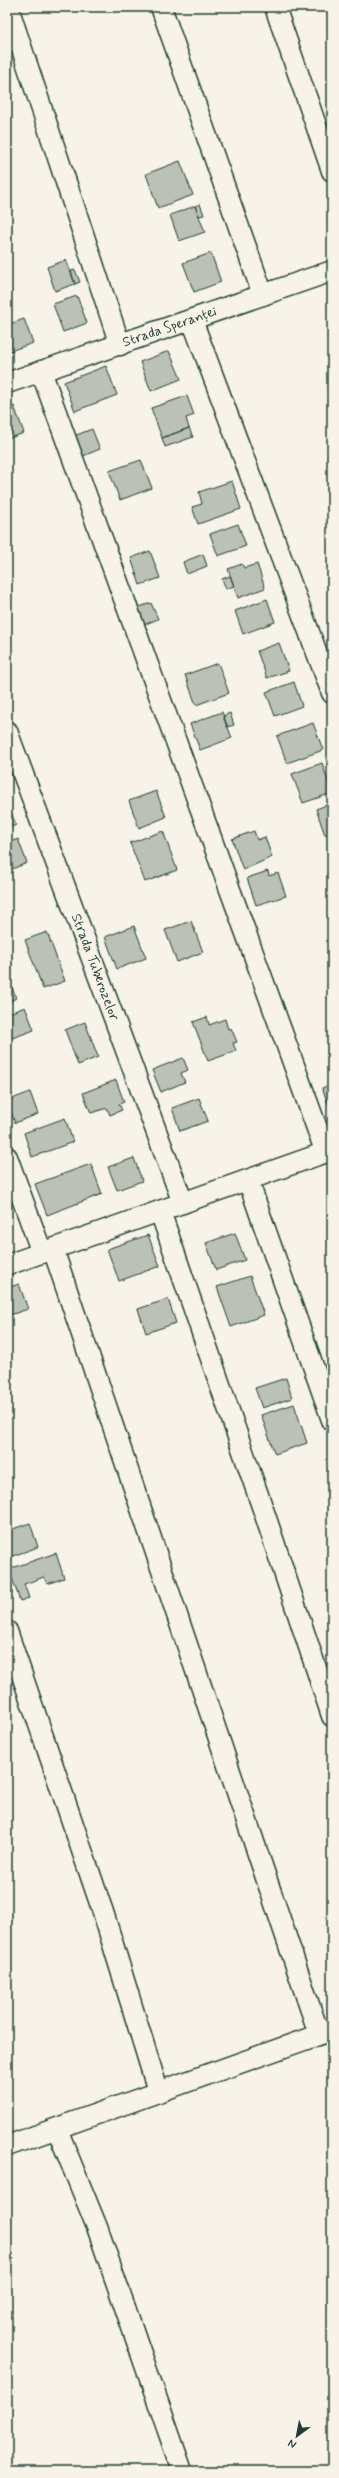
<svg xmlns="http://www.w3.org/2000/svg" width="339" height="2478" font-family="Mynerve,sans-serif">
	<style>
		.building { fill: #bbc1b6; stroke: #1f3d34 }
		.lines { fill: none; stroke-linecap: round; stroke-linejoin: round }
		.minor-casing { stroke: #1f3d34; stroke-width: 23 }
		.minor { stroke: #f7f3e8; stroke-width: 20 }
		.labels { text-anchor: middle; dominant-baseline: central; stroke-width: 3; stroke-linejoin: round; paint-order: stroke }
		.street-label { font-size: 14px; fill: #1f3d34; stroke: #f7f3e8 }
	</style>
	<rect width="100%" height="100%" fill="#f7f3e8"/>
	<filter id="ink" filterUnits="userSpaceOnUse"><feTurbulence type="fractalNoise" baseFrequency=".025" numOctaves="2"/><feDisplacementMap in="SourceGraphic" scale="8" xChannelSelector="R" yChannelSelector="G"/><feConvolveMatrix kernelMatrix="1 2 1 2 8 2 1 2 1" color-interpolation-filters="sRGB"/></filter>
	<g filter="url(#ink)">
		<path class="building" d="M180 161 193 195 158 208 146 174Z
			M200 204 204 215 199 216 195 206Z
			M195 206 205 232 179 241 170 215Z
			M211 253 221 282 194 292 183 263Z
			M66 260 75 284 55 291 47 267Z
			M75 270 80 282 75 284 71 271Z
			M77 296 87 323 63 332 53 304Z
			M24 319 33 343 7 352V325Z
			M169 351 181 379 151 391 140 362Z
			M106 366 117 395 75 411 64 382Z
			M187 396 194 415 186 418 189 428 162 438 151 408Z
			M14 406 24 433 7 439V408Z
			M189 428 193 437 165 447 162 438Z
			M92 429 100 449 83 456 74 436Z
			M141 460 152 488 120 500 109 471Z
			M232 481 241 509 198 524 192 507 202 504 199 492Z
			M238 524 246 546 218 556 210 534Z
			M150 551 160 578 140 585 131 558Z
			M203 554 207 566 187 574 183 562Z
			M242 564 244 568 257 564 265 588 238 598 228 569Z
			M230 576 234 586 226 589 222 579Z
			M267 599 275 622 243 634 235 611Z
			M151 603 158 619 141 626 134 609Z
			M279 643 289 671 267 678 257 651Z
			M218 663 229 693 196 705 185 675Z
			M294 682 302 706 275 716 266 692Z
			M222 712 232 738 200 750 190 724Z
			M230 713 234 725 227 727 223 716Z
			M313 723 323 750 287 763 277 736Z
			M322 763 332 793 303 803 292 774Z
			M156 791 166 817 139 828 129 801Z
			M7 802 16 825 7 829Z
			M332 803V833L325 835 316 809Z
			M163 831 177 870 145 882 130 843Z
			M254 831 257 840 265 837 272 857 243 870 232 839Z
			M18 839 27 863 7 871V843Z
			M268 871 269 876 278 873 286 896 256 905 247 878Z
			M191 921 203 952 177 962 165 930Z
			M134 926 146 958 117 969 105 937Z
			M47 932 65 981 43 989 25 940Z
			M7 974 16 998 7 1003Z
			M25 1007 34 1030 7 1040V1014Z
			M207 1017 209 1025 225 1019 228 1029 231 1028 237 1042 233 1043 236 1051 208 1061 193 1022Z
			M85 1022 98 1057 78 1065 65 1030Z
			M183 1058 188 1070 181 1073 185 1082 161 1092 152 1070Z
			M116 1080 124 1102 119 1104 122 1110 110 1115 107 1108 91 1113 83 1093Z
			M332 1084V1113L322 1088Z
			M30 1092 38 1114 15 1123 7 1101Z
			M199 1098 208 1121 180 1131 172 1108Z
			M65 1118 73 1142 32 1157 24 1133Z
			M134 1158 142 1181 117 1190 108 1167Z
			M91 1164 102 1194 47 1215 35 1184Z
			M235 1233 245 1260 216 1270 206 1243Z
			M148 1235 160 1266 119 1281 107 1249Z
			M250 1276 264 1315 231 1327 217 1287Z
			M19 1284 28 1309 7 1316V1288Z
			M168 1299 176 1323 146 1333 138 1309Z
			M286 1378 292 1398 262 1408 255 1388Z
			M294 1404 307 1443 275 1454 261 1415Z
			M30 1523 38 1547 7 1558V1531Z
			M56 1553 64 1578 47 1584 44 1577 24 1584 29 1598 20 1601 9 1569Z"/>
		<g class="lines">
			<g class="minor-casing">
				<g id="minor">
					<path d="M8 7 120 345"/>
					<path d="M161 7 263 295"/>
					<path d="M275 7 332 171"/>
					<path d="M192 320 332 693"/>
					<path d="M41 371 326 1153"/>
					<path id="s1" d="M7 383 332 271"/>
					<path id="s2" d="M7 731 183 1203"/>
					<path d="M7 1157 42 1253"/>
					<path d="M248 1180 332 1420"/>
					<path d="M160 1211 265 1515 332 1716"/>
					<path d="M53 1249 319 2034"/>
					<path d="M7 1265 332 1150"/>
					<path d="M7 1631 103 1912 158 2091"/>
					<path d="M57 2129 97 2227 182 2471"/>
					<path d="M7 2146 332 2030"/>
				</g>
			</g>
			<use href="#minor" class="minor"/>
		</g>
	</g>
	<g class="labels">
		<g class="street-label">
			<text stroke="none"><textPath href="#s1" startOffset="172">Strada Speranței</textPath></text>
			<text stroke="none"><textPath href="#s2" startOffset="252">Strada Tuberozelor</textPath></text>
		</g>
	</g>
	<rect width="339" height="2478" fill="none" stroke="#f7f3e8" stroke-width="24"/>
	<rect x="12" y="12" width="315" height="2454" fill="none" stroke="#1f3d34" stroke-width="1.5" filter="url(#ink)"/>
	<g transform="translate(297 2436) rotate(212)" stroke="#f7f3e8" stroke-width="3" paint-order="stroke">
	<path d="M0-3L7 15L0 10L-7 15Z" fill="#1f3d34"/>
	<text y="-6" font-size="11" font-weight="bold" text-anchor="middle" fill="#1f3d34">N</text>
	</g>
</svg>
